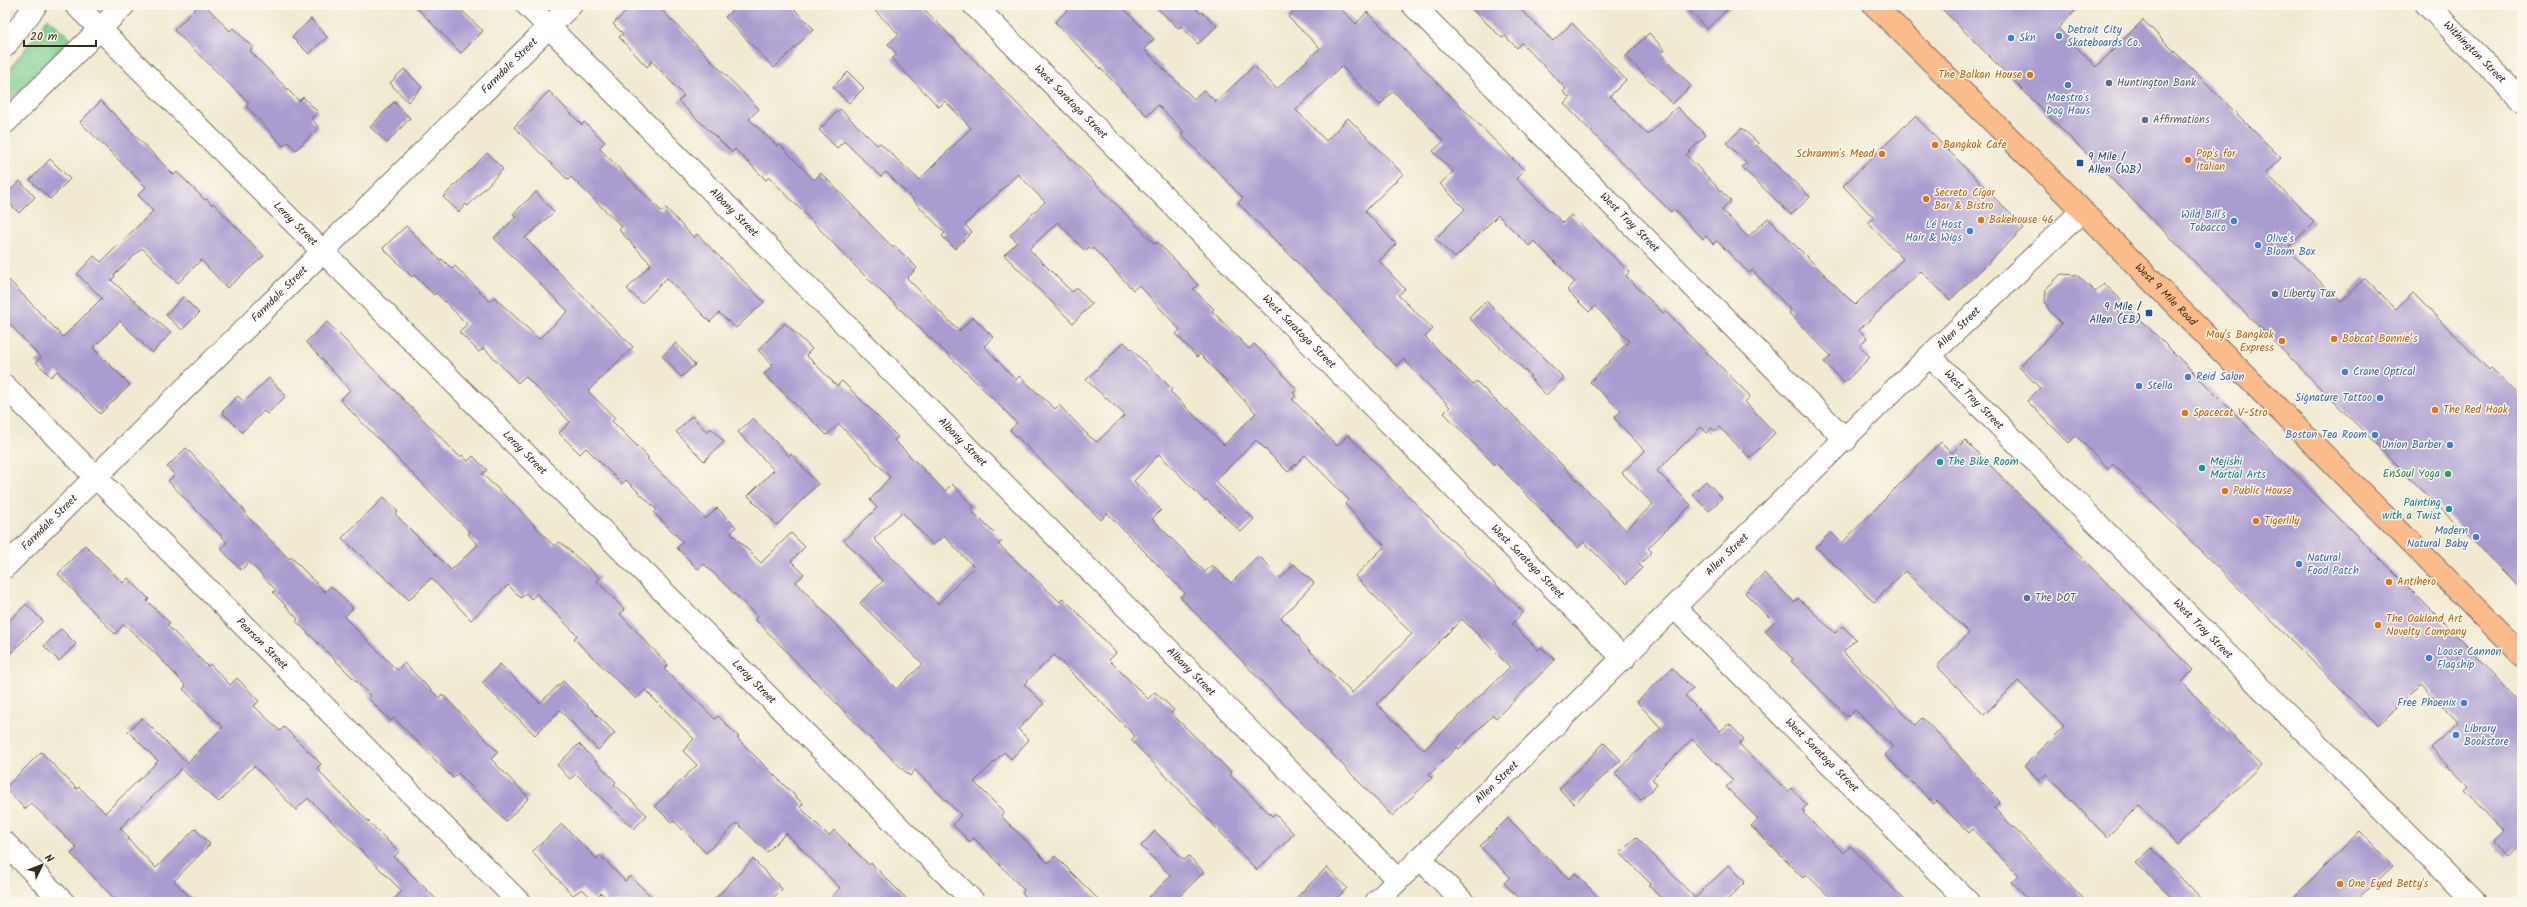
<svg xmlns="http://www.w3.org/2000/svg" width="2527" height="907" font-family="Kalam,sans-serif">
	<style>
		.green { fill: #80cf90; stroke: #5e7c57 }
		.building { fill: #a99ccf; fill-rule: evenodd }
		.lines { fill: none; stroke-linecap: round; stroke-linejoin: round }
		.minor-casing { stroke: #7b6d5d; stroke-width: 24 }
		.major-casing { stroke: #7b6d5d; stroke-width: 24 }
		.minor { stroke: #fff; stroke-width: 22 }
		.major { stroke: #f9bc8a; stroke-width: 22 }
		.shop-dot { fill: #3f7fe0; stroke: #fbf7ec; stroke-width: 1.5 }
		.food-dot { fill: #e8710a; stroke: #fbf7ec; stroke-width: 1.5 }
		.service-dot { fill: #5c6f8a; stroke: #fbf7ec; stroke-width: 1.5 }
		.transit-dot { fill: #1a4fb4; stroke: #fbf7ec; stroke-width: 1.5 }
		.culture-dot { fill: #0f9aa8; stroke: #fbf7ec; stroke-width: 1.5 }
		.leisure-dot { fill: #2e9e5b; stroke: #fbf7ec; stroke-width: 1.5 }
		.labels { text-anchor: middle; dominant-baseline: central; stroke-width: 3; stroke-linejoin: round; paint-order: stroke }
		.shop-label { font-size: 11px; fill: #366cbe; stroke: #fbf7ec; text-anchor: start }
		.street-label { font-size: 11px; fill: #3b2a1e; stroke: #fbf7ec }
		.food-label { font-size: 11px; fill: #c56008; stroke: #fbf7ec; text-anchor: start }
		.service-label { font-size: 11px; fill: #4e5e75; stroke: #fbf7ec; text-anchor: start }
		.transit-label { font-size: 11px; fill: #164399; stroke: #fbf7ec; text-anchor: start }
		.culture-label { font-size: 11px; fill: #0d838f; stroke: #fbf7ec; text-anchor: start }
		.leisure-label { font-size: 11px; fill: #27864d; stroke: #fbf7ec; text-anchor: end }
	</style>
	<rect width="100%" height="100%" fill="#fbf7ec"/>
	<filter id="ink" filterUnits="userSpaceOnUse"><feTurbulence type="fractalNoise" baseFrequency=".025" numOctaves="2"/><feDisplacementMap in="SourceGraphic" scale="8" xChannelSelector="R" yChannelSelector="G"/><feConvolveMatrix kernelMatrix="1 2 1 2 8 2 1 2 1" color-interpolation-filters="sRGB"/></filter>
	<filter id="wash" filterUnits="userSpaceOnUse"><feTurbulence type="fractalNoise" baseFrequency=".012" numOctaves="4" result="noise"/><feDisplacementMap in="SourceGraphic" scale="16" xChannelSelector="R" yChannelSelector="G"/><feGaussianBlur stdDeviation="0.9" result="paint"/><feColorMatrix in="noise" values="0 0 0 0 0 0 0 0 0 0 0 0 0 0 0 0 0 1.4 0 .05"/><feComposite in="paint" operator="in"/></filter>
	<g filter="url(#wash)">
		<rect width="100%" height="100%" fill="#f1ead1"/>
		<path class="green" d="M48 18 71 39 5 105V76Z"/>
		<g id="blocks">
			<path class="building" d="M199 5H205L230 31 233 28 253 48 250 51 299 101 303 97 318 112 311 118 319 127 296 150 288 142 283 146 246 106 249 103 174 30Z
				M414 5H456L483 31 461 53Z
				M633 5H657L759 109 749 119 777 146 779 144 814 180 821 173 893 248 895 246 917 268 907 278 959 331 973 317 993 337 984 346 1016 380 1019 376 1055 409 1059 405 1090 437 1097 442 1125 415 1086 380 1124 342 1172 389 1170 391 1224 445 1256 413 1200 354 1197 357 1176 334 1180 330 1139 285 1133 290 1093 248 1092 250 1089 247 1085 251 1058 222 1029 249 1072 292 1077 288 1092 304 1073 323 1004 255 1017 242 1010 235 1045 202 1018 174 965 225 972 232 955 249 942 236 945 233 886 172 881 177 844 141 837 148 819 130 840 109 877 145 880 143 919 180 971 128 945 101 939 107 892 59 897 54 888 44 899 34 869 5H920L1155 244 1157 242 1181 266 1198 285 1193 289 1214 309 1212 311 1249 349 1254 344 1267 357 1297 390 1293 393 1296 396 1292 399 1337 446 1348 435 1523 612 1512 624 1538 650 1541 647 1555 660 1496 718 1493 715 1459 749 1457 747 1429 775 1432 778 1392 816 1180 597 1185 593 1107 513 1101 520 1010 430 1017 423 962 368 865 276 769 177 766 180 735 149 732 152 678 101 684 96 652 61 647 67 619 37 623 34 613 24ZM1256 440 1288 472 1305 455 1349 500 1345 504 1385 546 1355 576 1412 634 1352 693 1301 642 1298 635 1281 618 1314 583 1294 564 1281 578 1259 556 1231 583 1212 565 1205 572 1152 519 1161 510 1134 481 1159 454 1205 501 1206 499 1241 532 1254 519 1215 481ZM1462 619 1510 667 1424 750 1377 704Z
				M738 5H790L814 29 774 68 725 17Z
				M1073 5H1120L1154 39 1144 49 1194 99 1204 90 1216 102 1254 66 1277 89 1320 48 1288 17 1300 5H1337L1356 24 1367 12 1524 170 1516 179 1563 223 1571 215 1629 272 1626 276 1663 313 1665 311 1750 396 1745 402 1775 433 1750 458 1719 427 1715 431 1712 428 1707 433 1701 427 1657 471 1691 505 1648 548 1652 552 1639 565 1642 568 1626 584 1584 542 1578 548 1497 464 1495 465 1473 443 1444 413 1450 407 1403 359 1396 366 1376 345 1319 284 1238 203 1243 198 1181 134 1184 132 1158 105 1147 116 1055 22ZM1341 66 1380 105 1393 91 1444 141 1433 151 1453 172 1440 184 1465 209 1435 239 1455 258 1498 215 1529 246 1534 241 1575 282 1567 290 1589 312 1595 306 1629 341 1590 382 1621 411 1614 418 1645 451 1622 473 1653 504 1626 530 1507 409 1505 410 1476 381 1473 385 1425 337 1433 329 1398 295 1405 289 1379 261 1396 244 1365 211 1403 174 1348 118 1326 141 1296 110Z
				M1154 5H1201L1196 9 1200 13 1202 12 1217 26 1198 44 1181 26 1178 28Z
				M1468 5H1516L1553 41 1572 23 1626 80 1610 96 1648 135 1677 107 1706 135 1686 155 1731 201 1722 210 1748 237 1768 218 1855 305 1903 259 1868 223 1874 218 1843 186 1915 116 2024 228 1950 300 1921 271 1859 330 1867 338 1860 346 1870 357 1844 383 1824 362 1831 356 1789 313 1791 310 1752 270 1749 273 1717 241 1713 244 1706 236 1703 239 1674 209 1671 212 1564 104 1570 98 1563 92 1566 89 1522 43 1517 48 1505 36 1502 38Z
				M1684 5H1732L1707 29Z
				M1938 5H2081L2058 28 2096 67 2143 20 2281 158 2266 173 2314 222 2287 249 2341 302 2365 278 2396 309 2413 293 2489 370 2491 368 2522 398V590Z
				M311 19 327 37 309 54 292 37Z
				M1649 33 1665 50 1661 54 1691 86 1672 104 1626 56Z
				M404 69 422 87 408 102 390 83Z
				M848 72 864 88 849 103 833 87Z
				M549 91 582 125 584 122 605 142 599 148 662 212 666 208 694 238 697 234 764 302 736 328 719 313 710 322 667 278 642 303 627 289 651 264 619 230 622 227 571 177 568 180 514 127Z
				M101 101 174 175 177 172 205 200 207 199 212 205 213 203 264 256 227 288 201 260 178 283 142 248 114 275 115 277 111 280 171 333 152 353 120 321 93 348 130 385 100 414 57 371 51 377 36 362 41 358 5 319V276L63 337 102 298 77 274 94 256 101 262 153 211 138 195 146 187 80 122Z
				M394 102 410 118 387 143 370 127Z
				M1742 128 1758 143 1756 145 1810 197 1791 215 1742 167 1747 163 1726 143Z
				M487 153 503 169 468 206 466 204 459 212 443 197Z
				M50 159 70 179 50 199 30 180Z
				M20 181 35 197 19 213 5 199V196Z
				M536 192 554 212 525 238 633 347 588 391 615 418 612 421 649 458 647 459 706 519 717 508 736 527 731 533 761 563 791 533 805 547 791 561 804 574 796 582 896 689 923 664 860 603 883 581 844 540 877 508 870 500 890 477 839 424 827 435 764 374 773 365 758 350 785 323 812 349 806 355 837 386 842 381 898 437 894 440 945 491 952 484 974 507 971 510 1002 541 998 544 1060 602 1063 598 1078 613 1116 653 1109 660 1148 699 1155 692 1174 710 1171 713 1232 773 1230 775 1272 816 1275 814 1294 834 1257 870 1131 740 1135 736 1054 655 1024 684 1044 704 1018 729 1029 740 1011 759 1004 752 974 782 1004 812 1001 816 1048 863 1055 856 1101 902H1031L1022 893 1024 890 974 838 970 842 953 825 961 815 915 770 910 776 874 742 755 619 758 617 704 564 698 569 677 548 683 542 654 513 657 510 626 480 622 484 586 448 580 454 559 433 570 422 525 376 518 383 484 348 479 352 459 332 467 324 436 293 434 295 414 275 412 277 383 248 406 226 440 260 442 259 452 269 455 266 489 301 494 297 539 339 568 311 494 238 516 217 513 214ZM902 512 933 545 944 536 974 567 938 604 874 539Z
				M2061 274 2077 275 2095 292 2104 283 2463 642 2522 705V852L2517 847 2506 857 2492 842 2503 831 2465 791 2469 787 2431 748 2458 722 2421 683 2378 726 2113 464 2108 468 2076 436 2069 443 2027 401 2040 388 2019 367 2062 324 2049 310 2045 302 2046 289Z
				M183 297 199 313 182 330 166 315Z
				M1486 301 1564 378 1546 395 1529 377 1531 376 1469 318Z
				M327 322 460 457 462 455 468 461 473 456 487 470 482 474 513 503 554 546 560 542 600 578 597 581 625 610 620 614 668 665 664 669 715 719 718 716 739 737 737 738 803 804 800 807 829 836 834 830 869 865 871 863 910 902H827L840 888 786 833 767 852 737 823 706 853 674 821 672 823 655 806 697 765 683 751 694 739 645 690 636 699 574 639 577 635 537 594 531 599 526 593 521 598 508 585 471 620 431 578 409 600 342 538 384 497 398 512 395 514 451 570 478 545 468 534 470 532 340 400 350 390 306 342Z
				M676 343 695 365 681 377 662 356Z
				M269 378 286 396 267 414 264 411 242 432 222 412 238 396 244 402Z
				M692 416 707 432 711 428 724 442 704 461 676 432Z
				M753 418 789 456 791 454 818 484 777 525 748 496 774 470 738 432Z
				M1965 440 2193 670 2182 682 2261 765 2178 845 2139 805 2107 837 2046 774 2039 781 2025 765 2064 726 2018 681 1984 715 1937 666 1969 633 1905 571 1874 602 1816 547 1831 532 1842 543 1941 442 1952 453Z
				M186 448 246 512 245 514 289 559 291 557 325 592 331 586 353 608 344 617 397 670 404 663 439 698 442 694 498 752 491 759 529 798 506 821 458 773 453 778 394 718 391 721 368 698 371 696 296 621 298 619 273 592 276 590 249 562 241 570 221 549 227 542 168 481 175 475 167 467Z
				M1706 481 1722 498 1709 511 1692 494Z
				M85 545 123 583 128 578 149 599 147 601 170 623 167 625 207 666 210 664 230 685 237 678 259 701 254 706 280 731 284 727 321 764 317 768 325 778 399 852 394 857 439 902H391L402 891 308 798 296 810 254 766 219 802 181 769 120 828 129 838 128 839 156 868 195 829 210 844 174 881 195 902H118L71 854 77 848 31 803 25 809 5 788 41 752 77 789 79 787 105 813 158 761 128 731 142 718 187 763 223 727 183 689 186 686 160 658 124 624 115 634 58 574Z
				M1764 573 1794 602 1798 598 1835 633 1842 626 1856 639 1843 652 1915 725 1922 718 1942 737 2000 802 1994 808 2087 902H2031L2011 882 2018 875 1973 829 1969 833 1937 801 1934 804 1885 755 1893 747 1855 710 1848 717 1791 661 1793 659 1765 631 1774 622 1745 593Z
				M26 604 43 621 5 659V625Z
				M61 629 76 644 59 661 44 646Z
				M500 664 540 703 563 681 615 733 598 750 560 710 535 735 482 683Z
				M1672 668 1693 689 1685 696 1720 731 1729 724 1744 739 1739 744 1788 792 1791 788 1807 805 1802 810 1805 811 1803 813 1844 853 1850 846 1907 902H1835L1806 874 1803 878 1751 826 1758 819 1726 787 1733 780 1692 739 1652 779 1657 785 1641 800 1615 773 1661 728 1637 702Z
				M1604 743 1621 760 1574 804 1559 789Z
				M579 744 616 782 614 784 647 815 634 829 576 774 570 779 557 765Z
				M1508 818 1569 879 1575 873 1603 902H1522L1504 883 1510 877 1480 846Z
				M562 824 597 859 600 855 625 881 630 876 657 902H605L607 899 601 893 594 900 582 889 573 895 532 852Z
				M1155 831 1184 860 1189 856 1204 872 1174 902H1144L1171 876 1141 846Z
				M2360 831 2393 866 2355 902H2289Z
				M1636 837 1695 898 1729 865 1745 882 1725 902H1665L1649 886 1651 884 1620 853Z
				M2152 848 2204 902H2176L2136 863Z
				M753 859 782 889 769 902H712Z
				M1327 867 1347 888 1333 902H1292Z"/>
		</g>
	</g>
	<g filter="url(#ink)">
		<use href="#blocks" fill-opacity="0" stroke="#7b6d5d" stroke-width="1"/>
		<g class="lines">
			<g class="minor-casing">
				<g id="minor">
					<path id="s1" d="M76 5 974 902"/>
					<path id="s2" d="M527 5 1398 880"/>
					<path id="s3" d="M974 5 1624 659"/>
					<path id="s4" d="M1413 5 1846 440"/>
					<path id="s5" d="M2427 5 2522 100"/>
					<path d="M5 46 36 5"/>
					<path d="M5 123 124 5"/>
					<path id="s6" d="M1930 356 2475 902"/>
					<path id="s7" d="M5 386 519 902"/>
					<path id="s8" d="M5 567 571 5"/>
					<path id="s9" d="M1675 608 1968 902"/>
					<path d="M5 843 63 902"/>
					<path d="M1420 858 1463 902"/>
					<path id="s10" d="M1376 902 1900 384 2082 211"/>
				</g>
			</g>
			<g class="major-casing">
				<g id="major">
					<path id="s11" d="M1874 5 2043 171 2522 655"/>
				</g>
			</g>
			<use href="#minor" class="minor"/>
			<use href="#major" class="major"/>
		</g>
	</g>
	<g class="shop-dot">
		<circle cx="2059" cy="36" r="4"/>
		<circle cx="2011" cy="38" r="4"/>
		<circle cx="2068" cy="85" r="4"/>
		<circle cx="2234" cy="221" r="4"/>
		<circle cx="1970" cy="231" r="4"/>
		<circle cx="2258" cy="245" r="4"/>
		<circle cx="2345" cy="372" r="4"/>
		<circle cx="2188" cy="377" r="4"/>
		<circle cx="2139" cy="386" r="4"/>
		<circle cx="2380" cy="398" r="4"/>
		<circle cx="2375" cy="435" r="4"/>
		<circle cx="2450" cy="445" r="4"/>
		<circle cx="2476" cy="537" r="4"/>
		<circle cx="2299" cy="564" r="4"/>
		<circle cx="2429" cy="658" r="4"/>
		<circle cx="2464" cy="703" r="4"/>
		<circle cx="2456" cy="735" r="4"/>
	</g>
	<g class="food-dot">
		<circle cx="2030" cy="75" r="4"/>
		<circle cx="1935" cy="145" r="4"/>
		<circle cx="1882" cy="154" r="4"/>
		<circle cx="2188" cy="160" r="4"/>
		<circle cx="1926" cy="199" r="4"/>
		<circle cx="1981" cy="220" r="4"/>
		<circle cx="2334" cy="339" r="4"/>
		<circle cx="2282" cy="341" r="4"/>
		<circle cx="2435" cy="410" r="4"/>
		<circle cx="2185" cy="413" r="4"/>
		<circle cx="2225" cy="491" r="4"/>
		<circle cx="2256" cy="521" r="4"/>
		<circle cx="2389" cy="582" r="4"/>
		<circle cx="2378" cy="625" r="4"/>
		<circle cx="2340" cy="884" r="4"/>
	</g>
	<g class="service-dot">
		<circle cx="2109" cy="83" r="4"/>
		<circle cx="2145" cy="120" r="4"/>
		<circle cx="2275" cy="294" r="4"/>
		<circle cx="2027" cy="598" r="4"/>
	</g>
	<g class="transit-dot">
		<rect x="2076" y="159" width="8" height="8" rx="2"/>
		<rect x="2145" y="309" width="8" height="8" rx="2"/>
	</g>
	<g class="culture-dot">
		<circle cx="1940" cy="462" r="4"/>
		<circle cx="2202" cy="468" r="4"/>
		<circle cx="2449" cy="509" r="4"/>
	</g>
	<circle class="leisure-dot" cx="2448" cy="474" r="4"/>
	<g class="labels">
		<g class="shop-label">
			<text x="2067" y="30">Detroit City<tspan x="2067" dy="13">Skateboards Co.</tspan></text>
			<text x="2019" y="38">Skn</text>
			<text x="2068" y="98" text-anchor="middle">Maestro's<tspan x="2068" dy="13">Dog Haus</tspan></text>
			<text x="2226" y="215" text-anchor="end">Wild Bill's<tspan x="2226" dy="13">Tobacco</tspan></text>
			<text x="1962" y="225" text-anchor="end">Lé Host<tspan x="1962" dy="13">Hair &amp; Wigs</tspan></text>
			<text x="2266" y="239">Olive's<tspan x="2266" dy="13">Bloom Box</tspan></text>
			<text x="2353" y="372">Crane Optical</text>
			<text x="2196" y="377">Reid Salon</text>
			<text x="2147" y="386">Stella</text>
			<text x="2372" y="398" text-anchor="end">Signature Tattoo</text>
			<text x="2367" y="435" text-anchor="end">Boston Tea Room</text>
			<text x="2442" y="445" text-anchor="end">Union Barber</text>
			<text x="2468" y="531" text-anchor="end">Modern<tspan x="2468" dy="13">Natural Baby</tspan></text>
			<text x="2307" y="558">Natural<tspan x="2307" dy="13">Food Patch</tspan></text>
			<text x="2437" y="652">Loose Cannon<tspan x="2437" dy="13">Flagship</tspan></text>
			<text x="2456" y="703" text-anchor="end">Free Phoenix</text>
			<text x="2464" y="729">Library<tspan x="2464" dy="13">Bookstore</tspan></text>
		</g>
		<g class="street-label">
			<text stroke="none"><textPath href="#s5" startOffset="67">Withington Street</textPath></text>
			<text stroke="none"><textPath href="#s8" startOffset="711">Farmdale Street</textPath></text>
			<text stroke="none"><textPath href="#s3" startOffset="137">West Saratoga Street</textPath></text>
			<text stroke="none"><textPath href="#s2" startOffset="293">Albany Street</textPath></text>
			<text stroke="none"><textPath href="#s4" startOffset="307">West Troy Street</textPath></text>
			<text stroke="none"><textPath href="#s1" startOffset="310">Leroy Street</textPath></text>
			<text stroke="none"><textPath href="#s8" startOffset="387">Farmdale Street</textPath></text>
			<text stroke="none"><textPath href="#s11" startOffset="411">West 9 Mile Road</textPath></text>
			<text stroke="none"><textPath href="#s10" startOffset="818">Allen Street</textPath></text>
			<text stroke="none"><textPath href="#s3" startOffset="461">West Saratoga Street</textPath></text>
			<text stroke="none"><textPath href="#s6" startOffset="62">West Troy Street</textPath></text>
			<text stroke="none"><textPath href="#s2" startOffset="617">Albany Street</textPath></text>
			<text stroke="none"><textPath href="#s1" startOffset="634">Leroy Street</textPath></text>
			<text stroke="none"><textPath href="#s8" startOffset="63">Farmdale Street</textPath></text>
			<text stroke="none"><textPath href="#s10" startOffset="494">Allen Street</textPath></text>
			<text stroke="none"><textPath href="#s3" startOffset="785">West Saratoga Street</textPath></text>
			<text stroke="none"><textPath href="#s6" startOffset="386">West Troy Street</textPath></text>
			<text stroke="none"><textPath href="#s7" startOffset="364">Pearson Street</textPath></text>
			<text stroke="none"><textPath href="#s2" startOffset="941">Albany Street</textPath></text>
			<text stroke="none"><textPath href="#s1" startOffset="958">Leroy Street</textPath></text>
			<text stroke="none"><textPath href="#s9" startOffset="208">West Saratoga Street</textPath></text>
			<text stroke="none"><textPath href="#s10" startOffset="170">Allen Street</textPath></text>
		</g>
		<g class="food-label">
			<text x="2022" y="75" text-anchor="end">The Balkan House</text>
			<text x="1943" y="145">Bangkok Cafe</text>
			<text x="1874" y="154" text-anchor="end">Schramm's Mead</text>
			<text x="2196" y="154">Pop's for<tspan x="2196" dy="13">Italian</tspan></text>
			<text x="1934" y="193">Secreto Cigar<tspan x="1934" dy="13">Bar &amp; Bistro</tspan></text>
			<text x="1989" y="220">Bakehouse 46</text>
			<text x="2274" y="335" text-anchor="end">May's Bangkok<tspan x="2274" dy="13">Express</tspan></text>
			<text x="2342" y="339">Bobcat Bonnie’s</text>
			<text x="2443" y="410">The Red Hook</text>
			<text x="2193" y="413">Spacecat V-Stro</text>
			<text x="2233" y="491">Public House</text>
			<text x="2264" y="521">Tigerlily</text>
			<text x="2397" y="582">Antihero</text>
			<text x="2386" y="619">The Oakland Art<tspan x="2386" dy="13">Novelty Company</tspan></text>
			<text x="2348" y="884">One Eyed Betty's</text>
		</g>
		<g class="service-label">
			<text x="2117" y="83">Huntington Bank</text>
			<text x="2153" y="120">Affirmations</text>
			<text x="2283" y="294">Liberty Tax</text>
			<text x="2035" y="598">The DOT</text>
		</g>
		<g class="transit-label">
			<text x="2088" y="157">9 Mile /<tspan x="2088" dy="13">Allen (WB)</tspan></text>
			<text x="2141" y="307" text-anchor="end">9 Mile /<tspan x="2141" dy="13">Allen (EB)</tspan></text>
		</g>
		<g class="culture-label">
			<text x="1948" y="462">The Bike Room</text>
			<text x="2210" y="462">Mejishi<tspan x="2210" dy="13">Martial Arts</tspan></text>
			<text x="2441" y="503" text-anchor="end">Painting<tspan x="2441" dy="13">with a Twist</tspan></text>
		</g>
		<g class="leisure-label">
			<text x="2440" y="474">EnSoul Yoga</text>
		</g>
	</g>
	<rect width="2527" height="907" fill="none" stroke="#fbf7ec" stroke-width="20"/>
	<g transform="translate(42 865) rotate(47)" stroke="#fbf7ec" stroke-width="3" paint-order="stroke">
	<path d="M0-3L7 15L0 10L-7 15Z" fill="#3b2a1e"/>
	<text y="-6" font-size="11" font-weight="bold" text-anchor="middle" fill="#3b2a1e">N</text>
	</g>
	<path d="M24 40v6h72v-6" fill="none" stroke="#3b2a1e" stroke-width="2"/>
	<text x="30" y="40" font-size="12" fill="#3b2a1e" stroke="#fbf7ec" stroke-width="3" paint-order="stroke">20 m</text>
</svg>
